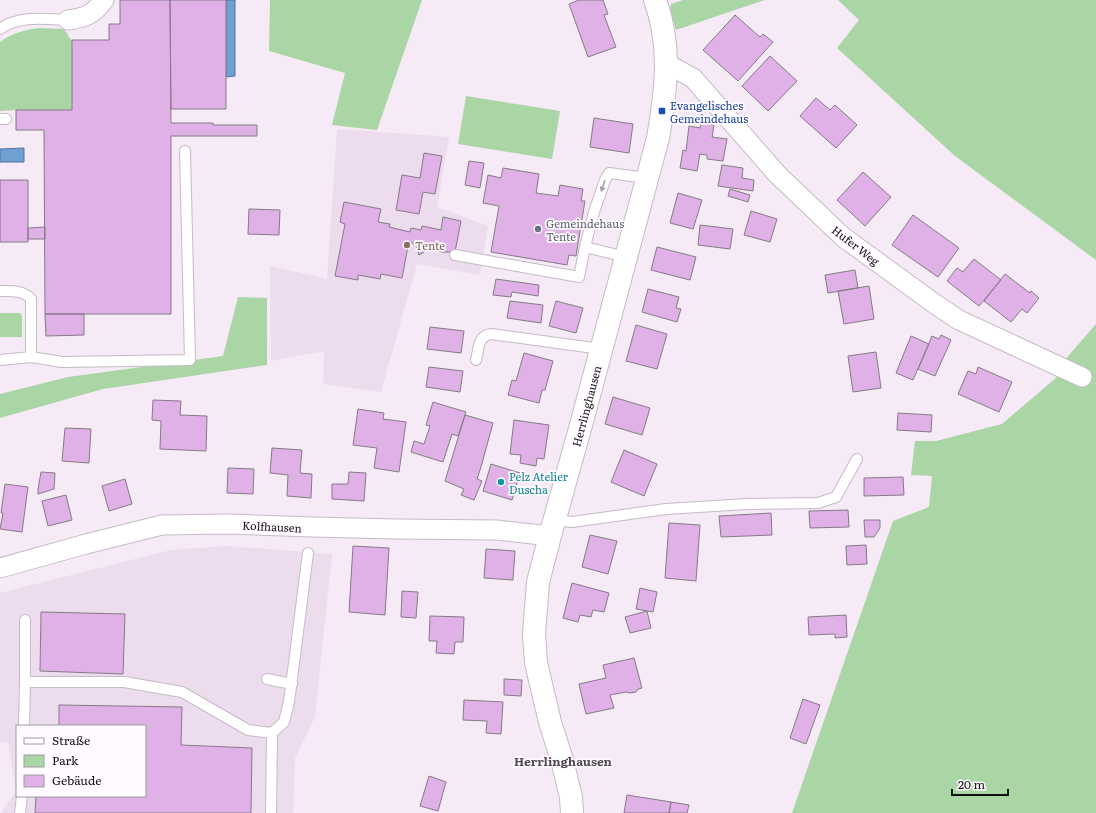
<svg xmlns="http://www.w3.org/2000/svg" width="1096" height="813" font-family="Literata,serif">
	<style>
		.built { fill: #ecdcee; fill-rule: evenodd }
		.green { fill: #aad6a5 }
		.water { fill: #6fa0d1; stroke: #537498 }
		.building { fill: #e0b1e7; stroke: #847b85 }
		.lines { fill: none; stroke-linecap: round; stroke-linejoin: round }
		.service-casing { stroke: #c5bbc6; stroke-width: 12 }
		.minor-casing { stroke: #c5bbc6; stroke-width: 21 }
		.tertiary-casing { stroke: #c5bbc6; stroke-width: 24 }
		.service { stroke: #fff; stroke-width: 10 }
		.minor { stroke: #fff; stroke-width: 19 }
		.tertiary { stroke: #fff; stroke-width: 22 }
		.oneway { fill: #a09fa1 }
		.transit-dot { fill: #1a4fb4; stroke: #fefaff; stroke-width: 1.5 }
		.worship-dot { fill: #6b7280; stroke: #fefaff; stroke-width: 1.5 }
		.education-dot { fill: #8d6e63; stroke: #fefaff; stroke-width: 1.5 }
		.culture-dot { fill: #0f9aa8; stroke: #fefaff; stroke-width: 1.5 }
		.labels { text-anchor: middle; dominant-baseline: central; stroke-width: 3.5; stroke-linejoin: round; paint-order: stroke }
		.transit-label { font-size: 11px; fill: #164399; stroke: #fefaff; text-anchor: start }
		.worship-label { font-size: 11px; fill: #5b616d; stroke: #fefaff; text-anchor: start }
		.education-label { font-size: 11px; fill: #785e54; stroke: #fefaff; text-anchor: start }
		.street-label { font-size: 11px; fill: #120f13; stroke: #fefaff }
		.culture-label { font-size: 11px; fill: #0d838f; stroke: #fefaff; text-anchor: start }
		.neighbourhood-label { font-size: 12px; font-weight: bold; fill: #524953; stroke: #fefaff }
	</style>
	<rect width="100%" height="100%" fill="#f5eaf6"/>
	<path class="built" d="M337 129 449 137 437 207 488 226 480 275 417 264 381 392 323 384 324 351 271 361 270 266 327 279Z
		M227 546 332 554 315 717 295 758 293 813H1L16 791 8 742 0 743V593L171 550ZM17 726H145V796H17Z"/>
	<path class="green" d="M270 0H422L377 130 332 125 345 73 269 51Z
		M683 0H765L676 30 670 10 671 4Z
		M838 0H1096V260L955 156 837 48 859 20Z
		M39 28 63 29C68 32 68 38 72 40V110H16L0 111V42C12 33 24 30 39 28Z
		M466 96 560 111 552 159 458 144Z
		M238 297 267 298V365L103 389 0 418V394L68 377 223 356Z
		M0 313H20L22 316V337H0Z
		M1096 324V813H792L893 521 929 507 932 476 911 475 915 441H936L1002 424 1057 377 1063 362Z"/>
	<path class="water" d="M226 0H235V76L226 77Z
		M24 148V162H0V149Z"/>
	<path class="building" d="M120 0H170L171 123H213V125H257V136H171V314H45L44 130H16V110H72V40H109V24H120Z
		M170 0H226V109H171Z
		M579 0H603L608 14 604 15 616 47 588 57 569 4Z
		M735 15 760 37 763 34 773 42 738 81 703 50Z
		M770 56 797 81 768 111 742 86Z
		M816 98 830 110 835 105 857 125 836 148 800 116Z
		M594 118 633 124 629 153 590 147Z
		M701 122 714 125 712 137 727 139 723 161 707 159V155L700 154 697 171 680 168 683 150 686 151 689 126 700 128Z
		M424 153 442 156 435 194 423 192 419 214 396 210 402 175 420 178Z
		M469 161 484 163 480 188 465 185Z
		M722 165 743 168 742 178 754 180 753 191 718 186Z
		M503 168 539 174 536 193 558 196 560 185 583 189 581 201H585L576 256 569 255 567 265 491 252 499 206 483 203 488 175 501 178Z
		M863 172 891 197 865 226 837 200Z
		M0 180H28V242H0Z
		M730 189 750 195 748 202 728 196Z
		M678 193 702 200 693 229 670 223Z
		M344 202 381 209 378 222 390 224 389 227 410 232 411 228 421 230 422 226 441 230 443 217 461 221 455 252H442L430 248 419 255 416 246 409 241 402 278 381 274 380 279 358 275V280L335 276 345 224 340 222Z
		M249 209 280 210 279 235 248 234Z
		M751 211 777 219 770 242 744 235Z
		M913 215 959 248 938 277 892 245Z
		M700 225 733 229 730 249 698 245Z
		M45 227V239H28V228Z
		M657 247 696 257 690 280 651 270Z
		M974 259 1001 280 979 306 947 281 957 268 963 272Z
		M855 270 858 288 828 293 825 275Z
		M1005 274 1030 293 1031 291 1039 298 1027 313 1022 309 1011 322 984 301Z
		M496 279 539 285 538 296 512 292 511 297 493 295Z
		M869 286 874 319 844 324 838 291Z
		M648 289 679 297 676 308 681 309 677 322 642 312Z
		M510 301 543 305 541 323 507 318Z
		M556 301 583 308 576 333 549 326Z
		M45 314H84V335L46 336Z
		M636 325 667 334 657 369 626 361Z
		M430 327 464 331 461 353 427 349Z
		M941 335 951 340 935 376 918 369 932 336 939 339Z
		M911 336 929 344 913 380 896 373Z
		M876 352 881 388 853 392 848 356Z
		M524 353 553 361 545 390H542L539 403 508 395 512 380 516 381Z
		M429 367 463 371 460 392 426 387Z
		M978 367 1012 382 999 412 958 394 968 371 976 374Z
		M613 397 650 408 642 435 605 424Z
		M153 400 181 401 180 415 207 416 206 451 160 449 161 421 152 420Z
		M433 402 466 412 458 436 452 434 443 462 411 452 414 441 424 444 430 426 426 425Z
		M358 409 384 413 383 419 406 422 399 472 374 468 377 448 353 445Z
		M898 413 932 415 931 432 897 430Z
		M465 415 493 423 481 467 477 479 482 481 474 500 461 495 464 489 445 481Z
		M514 420 549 425 544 459 537 458 536 466 520 463 521 455 510 454Z
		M65 428 91 429 89 463 62 461Z
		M272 448 302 450 300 473 312 474 311 498 287 496 288 475 270 473Z
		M624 450 657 464 644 496 611 482Z
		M491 464 520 473 512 500 483 491Z
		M228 468 254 469 253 494 227 493Z
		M41 472 55 473 54 489 38 494V489Z
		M349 472 366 473 364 501 332 499V484H348Z
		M903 477 904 495 864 496V478Z
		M125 479 132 504 109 511 102 486Z
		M5 484 28 487 22 532 0 529 3 513H1Z
		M66 495 72 520 48 526 42 501Z
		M848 510 849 527 810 528 809 511Z
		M771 513 772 535 721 537 719 516Z
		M864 520H880V528L874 537H865Z
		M669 523 700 525 696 581 665 578Z
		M590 535 617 541 608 574 582 567Z
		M866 545 867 564 847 565 846 546Z
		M353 546 389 548 385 615 349 612Z
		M486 549 515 551 513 580 484 578Z
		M572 583 609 593 604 612 593 610 591 617 580 615 578 622 563 618Z
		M640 588 657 592 653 612 636 609Z
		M402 591 418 592 416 618 401 617Z
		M647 611 651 628 630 633 625 617Z
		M41 612 125 614 123 674 40 671Z
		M846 615 847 637 835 638V634L809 635 808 617Z
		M430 616 464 617 463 642H455L454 654 436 653 437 641H429Z
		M634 658 642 688 638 689 636 692 629 693 626 692 610 695 614 708 586 714 579 684 606 678 603 665Z
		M504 679 522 680 521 696 504 695Z
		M803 699 820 705 806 744 790 738Z
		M464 700 503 702 501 734 486 733 487 721 463 720Z
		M59 705 182 707 181 745 252 748 251 813H35L36 796H145V726H59Z
		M429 776 446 782 438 811 420 806Z
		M627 795 671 802 669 813H624Z
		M671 802 689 805 687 813H669Z"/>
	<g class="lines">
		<g class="service-casing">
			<path id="service" d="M0 29C18 15 46 19 68 20
				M0 119H6
				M455 255 579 277 585 247
				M626 257 585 247 594 212 605 180 609 173 647 178
				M0 291C11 291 23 290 31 299V357
				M0 360 31 357 62 362 190 360 185 151
				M476 360C479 348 478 336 491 334L601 349
				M554 520 572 522 666 509 747 504 818 503 836 497 857 459
				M267 679 292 684
				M25 682V620
				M24 726 25 682H124L182 692 248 730 272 733
				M20 813 22 796
				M271 813 272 733 284 722 289 702 308 553"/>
		</g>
		<g class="minor-casing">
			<path id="minor" d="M68 20C85 18 94 14 104 0
				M667 64 693 78 777 174 843 237 935 304 959 320 1082 377
				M0 568 86 544 162 525 229 524 312 527 396 529 497 530 550 536"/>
		</g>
		<g class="tertiary-casing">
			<path id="tertiary" d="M572 813 571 797 562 760 550 722 536 663 534 634 538 582 550 536 581 425 658 138C666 91 672 46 655 0"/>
		</g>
		<use href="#service" class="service"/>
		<use href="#minor" class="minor"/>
		<use href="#tertiary" class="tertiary"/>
	</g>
	<defs><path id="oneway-solid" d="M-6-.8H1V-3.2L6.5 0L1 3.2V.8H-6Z"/></defs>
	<use class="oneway" href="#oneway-solid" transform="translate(603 186) rotate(109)"/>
	<rect class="transit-dot" x="658" y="107" width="8" height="8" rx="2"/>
	<circle class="worship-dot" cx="538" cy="229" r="4"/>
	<circle class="education-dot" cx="407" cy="245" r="4"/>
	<circle class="culture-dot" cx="501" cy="482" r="4"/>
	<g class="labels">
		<g class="transit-label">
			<text x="670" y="105">Evangelisches<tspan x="670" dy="13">Gemeindehaus</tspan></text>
		</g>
		<g class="worship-label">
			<text x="546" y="223">Gemeindehaus<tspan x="546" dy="13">Tente</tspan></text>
		</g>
		<g class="education-label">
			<text x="415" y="245">Tente</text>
		</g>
		<g class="street-label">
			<text transform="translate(856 245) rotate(38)">Hufer Weg</text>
			<text transform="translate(586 406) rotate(-75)">Herrlinghausen</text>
			<text transform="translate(272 526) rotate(3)">Kolfhausen</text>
		</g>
		<g class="culture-label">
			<text x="509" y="476">Pelz Atelier<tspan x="509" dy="13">Duscha</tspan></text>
		</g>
		<g class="neighbourhood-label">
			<text x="563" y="761">Herrlinghausen</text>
		</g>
	</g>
	<rect x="16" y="725" width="130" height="72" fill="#fefaff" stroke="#a09ca1"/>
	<rect x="24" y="738" width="20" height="6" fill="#ffffff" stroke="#a09ca1"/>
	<text x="52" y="745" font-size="12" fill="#120f13">Straße</text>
	<rect x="24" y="755" width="20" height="12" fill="#aad6a5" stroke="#a09ca1"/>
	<text x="52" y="765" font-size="12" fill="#120f13">Park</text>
	<rect x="24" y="775" width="20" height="12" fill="#e0b1e7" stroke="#a09ca1"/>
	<text x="52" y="785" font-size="12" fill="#120f13">Gebäude</text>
	<path d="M952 789v6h56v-6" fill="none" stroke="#120f13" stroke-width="2"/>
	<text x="958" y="789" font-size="12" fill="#120f13" stroke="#fefaff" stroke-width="3" paint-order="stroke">20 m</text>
</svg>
